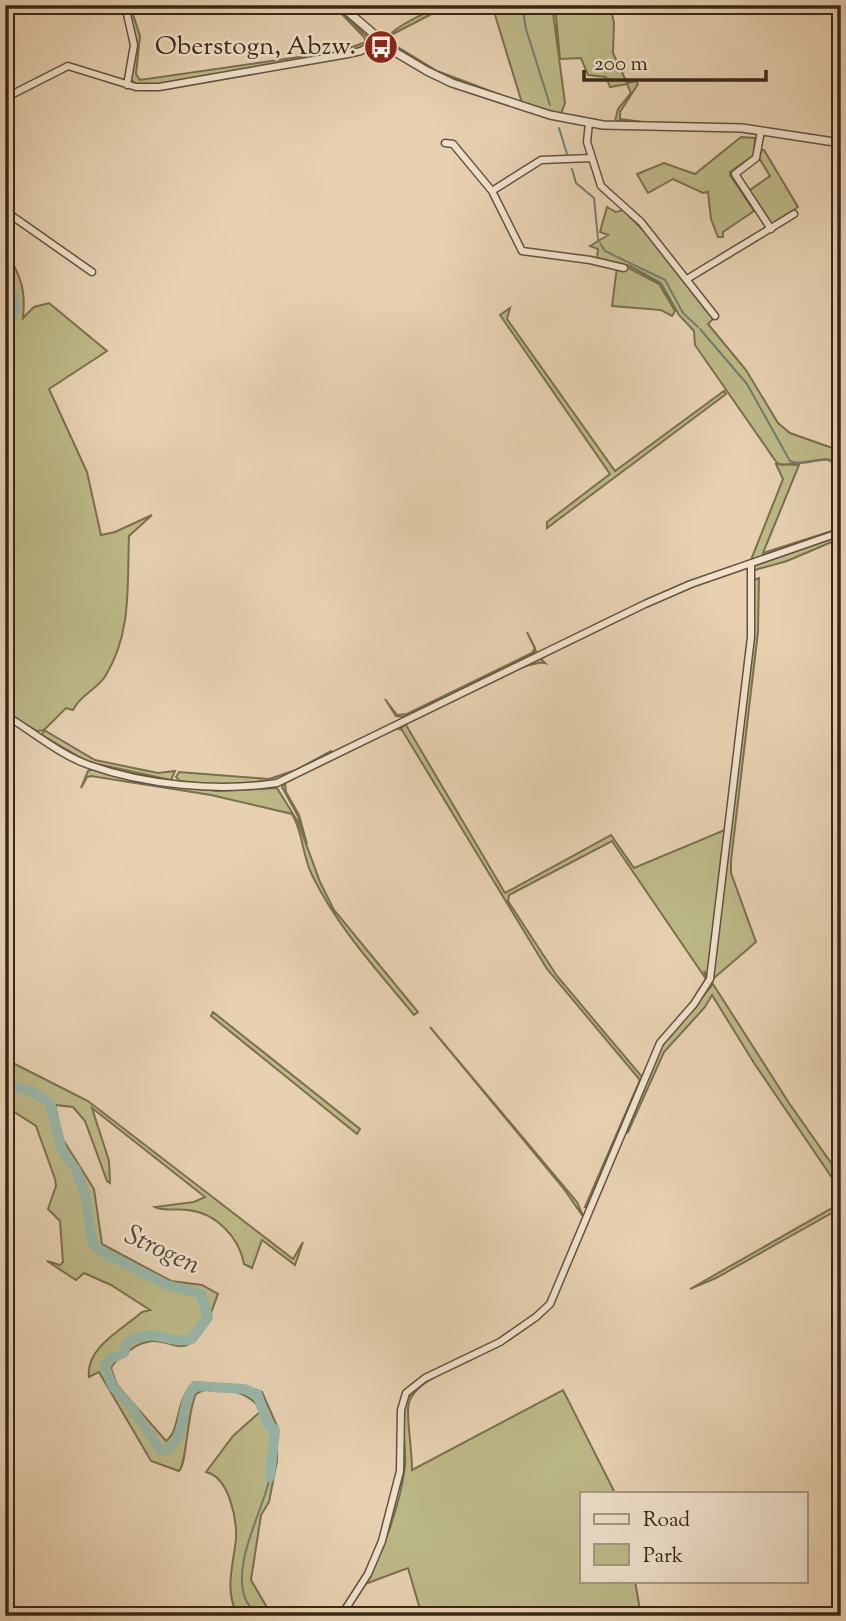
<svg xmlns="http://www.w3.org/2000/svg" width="846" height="1621" font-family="'Sorts Mill Goudy',serif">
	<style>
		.green { fill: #bcb987; stroke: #7a704e; stroke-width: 2; fill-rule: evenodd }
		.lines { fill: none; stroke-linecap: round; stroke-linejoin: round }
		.stream { stroke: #717e6f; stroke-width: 2 }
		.river { stroke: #97b7aa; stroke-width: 10 }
		.minor-casing { stroke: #64523d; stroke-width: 9 }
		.tertiary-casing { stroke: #64523d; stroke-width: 10 }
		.minor { stroke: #efe1cc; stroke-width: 6 }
		.tertiary { stroke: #efe1cc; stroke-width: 7 }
		.labels { text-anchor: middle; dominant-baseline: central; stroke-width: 5; stroke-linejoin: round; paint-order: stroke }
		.poi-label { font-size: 26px; fill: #382816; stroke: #efe1cc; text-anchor: end }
		.water-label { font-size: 28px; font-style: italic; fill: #504c3b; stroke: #efe1cc }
	</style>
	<rect width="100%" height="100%" fill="#e7d1b1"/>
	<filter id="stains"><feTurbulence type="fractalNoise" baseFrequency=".00286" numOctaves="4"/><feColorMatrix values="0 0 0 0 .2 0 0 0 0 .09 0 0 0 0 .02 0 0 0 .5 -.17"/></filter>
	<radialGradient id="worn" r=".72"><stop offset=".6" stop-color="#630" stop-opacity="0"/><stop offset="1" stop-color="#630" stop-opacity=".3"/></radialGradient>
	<path class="green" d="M127 5H130L140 36 136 74 140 80 341 51 366 42 364 37 333 5 370 39 362 47 345 52 156 85H138L131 80C133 44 138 41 127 5Z
		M449 5 389 36 388 41 437 71 517 101 432 70 385 40C396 25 431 9 449 5Z
		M492 5H552L565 103 561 114 522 103Z
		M555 5H610L614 23 613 53 627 83 636 81 638 84 620 112V119L643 122 615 121 618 109 631 93 627 84 610 87 606 77 588 75 581 58 560 59Z
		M741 137 755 138 754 155 730 172V175L754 211 723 232V237H718L711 219 708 192 703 193 673 179 648 193 637 174 664 163 695 174Z
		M761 150H764L798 207 772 224 747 192 770 176 759 158Z
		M607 207 616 212 623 210 645 232 713 319 708 324 746 370 778 423 790 433 841 451V466L826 459 782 465 777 463 695 345 694 331 679 315 661 283 630 266 597 258 598 249 590 246 608 235 600 232Z
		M5 251C21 275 26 290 23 318L34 307 49 303 107 351 49 389 87 472 101 535 115 532 152 515 129 536C127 585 132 632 106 675 98 689 80 695 73 710L66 708 44 730 95 760 158 773 175 771 171 780 88 762 42 735 44 730 37 731 5 712Z
		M617 267 625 271 627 267 659 284 675 311 672 316 661 310 612 306Z
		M510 308 507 319 615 471 724 391 726 394 547 528V522L610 474 500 315Z
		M776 464 799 465 763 553 841 528V531L751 560 783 479Z
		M841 534V538L787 561 751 571 753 565Z
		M759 578 758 632 731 861V873L756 942 714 978 711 976 754 627 752 581Z
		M527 632 536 651 532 655 404 717 396 716 385 699 397 715 407 714 532 653 535 648Z
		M539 657 545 663C526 658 430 711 407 722L406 725 505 893 611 835 634 868 727 829 708 976 704 971 707 983 697 999 657 1046 588 1207H585L640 1080 547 969 402 730 396 728 385 733 285 783 286 792 299 815 307 844 298 816 282 787 286 781 393 727 402 728 409 719ZM612 841 706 979 690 1006 659 1040 642 1077 557 976 508 901 509 895Z
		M331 751 333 754C276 781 244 791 180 781L176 777 179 772 269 779 296 770Z
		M93 769 216 791 277 788 298 822 320 882 334 910 418 1012 414 1015C377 970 338 928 312 875 302 855 303 832 292 814L211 795 91 776 87 777 81 788 88 771Z
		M713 984 789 1103 841 1177V1191L754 1063 712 995 705 1007 664 1052 628 1132 623 1135 660 1048Z
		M213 1012 360 1129 357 1134 211 1016Z
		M430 1027 577 1202 584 1218 564 1189Z
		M5 1059 88 1101 293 1259 303 1242 295 1265 262 1240 252 1268 244 1264C239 1237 216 1213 188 1210 177 1208 165 1212 155 1207L194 1202 205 1197 92 1108 109 1161 110 1183 107 1181 85 1121 73 1107 55 1105 62 1138 94 1189 102 1244 171 1281 202 1285 218 1294C211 1311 208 1329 192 1342 173 1357 160 1325 126 1353 120 1358 114 1361 111 1368L117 1385 166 1441C182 1429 174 1397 196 1382L247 1387 262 1392 277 1426V1461L269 1502 261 1515 251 1580 272 1616H238C224 1591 233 1566 236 1539 237 1519 229 1477 206 1472L233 1436 261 1411C253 1392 213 1382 196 1394 187 1411 187 1464 179 1471L151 1461 99 1372 89 1377C85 1348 123 1329 142 1312L150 1310 111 1285 84 1273 76 1280 47 1261 60 1265 63 1262 60 1221 48 1209 56 1186 55 1179 36 1126 5 1106Z
		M841 1203V1212L839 1209 716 1278 690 1289Z
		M478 1356C458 1369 408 1380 408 1410 408 1430 412 1450 412 1470L563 1390 615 1493H582V1581H635L641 1616H422L408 1568 365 1584C383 1553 401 1502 405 1466 407 1444 396 1409 412 1392 427 1374 457 1366 478 1356Z"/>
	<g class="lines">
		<path class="stream" d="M522 5 526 29 550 105
			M559 128 567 154
			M572 169 576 183 594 198 598 239
			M600 243 605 251 665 280 683 313 698 327
			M700 329 747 384 790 461C806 468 824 453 841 463
			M257 1616C253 1610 247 1604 245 1598 232 1562 263 1511 270 1477"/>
		<path class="river" d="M5 285C17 296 19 315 5 324
			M5 1083 33 1092 50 1103 62 1150 76 1170 86 1197 92 1242 102 1252 167 1285 201 1294 208 1317 192 1339C164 1345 160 1326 127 1342L124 1353 110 1359 105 1367 113 1387 132 1408 161 1451C189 1445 178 1403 195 1386L244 1389 257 1394 267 1422 275 1430 270 1477"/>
		<g class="minor-casing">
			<path id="minor" d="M125 5 134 45 127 85
				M5 98 68 66 136 87H159L348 54 361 51 379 40
				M589 123 587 142 601 186 641 222 715 316
				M761 131 756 158 735 174 771 229
				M445 143 453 144 492 191 522 251 590 260 624 268
				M492 191 541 160 591 158
				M5 211 92 272
				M687 279 794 214
				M5 715C32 731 60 755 89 765 145 785 218 792 277 783L645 604 691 584 841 532
				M341 1616 368 1574 382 1541 400 1471 401 1410 406 1393 425 1378 500 1342 536 1317 550 1304 660 1043 694 1004 710 979 751 637V564"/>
		</g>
		<g class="tertiary-casing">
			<path id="tertiary" d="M340 5 395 52 427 71 452 83 550 115 603 125 742 128 841 143"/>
		</g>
		<use href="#minor" class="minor"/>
		<use href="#tertiary" class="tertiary"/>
	</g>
	<defs>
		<g id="bus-disc" transform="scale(1.75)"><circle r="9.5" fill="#8f2418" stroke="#efe1cc"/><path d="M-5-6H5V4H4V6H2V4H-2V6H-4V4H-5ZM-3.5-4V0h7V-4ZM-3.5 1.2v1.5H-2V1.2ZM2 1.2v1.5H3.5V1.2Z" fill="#fff"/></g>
	</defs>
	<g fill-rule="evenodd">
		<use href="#bus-disc" x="381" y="47"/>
	</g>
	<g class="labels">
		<g class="poi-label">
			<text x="356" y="47">Oberstogn, Abzw.</text>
		</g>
		<g class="water-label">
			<text transform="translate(162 1251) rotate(25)">Strogen</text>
		</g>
	</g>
	<rect width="846" height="1621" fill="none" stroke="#e7d1b1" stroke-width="28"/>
	<rect x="7" y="7" width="832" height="1607" fill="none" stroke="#382816" stroke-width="3.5"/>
	<rect x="14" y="14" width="818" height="1593" fill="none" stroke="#382816" stroke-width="2"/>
	<rect x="580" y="1492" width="228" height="91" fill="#efe1cc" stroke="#a69783" stroke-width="2"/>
	<rect x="594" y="1514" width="35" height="10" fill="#efe1cc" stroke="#a69783" stroke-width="2"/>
	<text x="643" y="1526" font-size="21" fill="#382816">Road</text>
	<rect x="594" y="1544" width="35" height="21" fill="#bcb987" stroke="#a69783" stroke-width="2"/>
	<text x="643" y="1562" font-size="21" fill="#382816">Park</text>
	<path d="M584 70v10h182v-10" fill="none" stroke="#382816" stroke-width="3.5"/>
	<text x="594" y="70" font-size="21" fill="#382816" stroke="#efe1cc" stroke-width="5" paint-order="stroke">200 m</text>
	<rect width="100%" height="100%" filter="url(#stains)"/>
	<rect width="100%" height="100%" fill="url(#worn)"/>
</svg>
